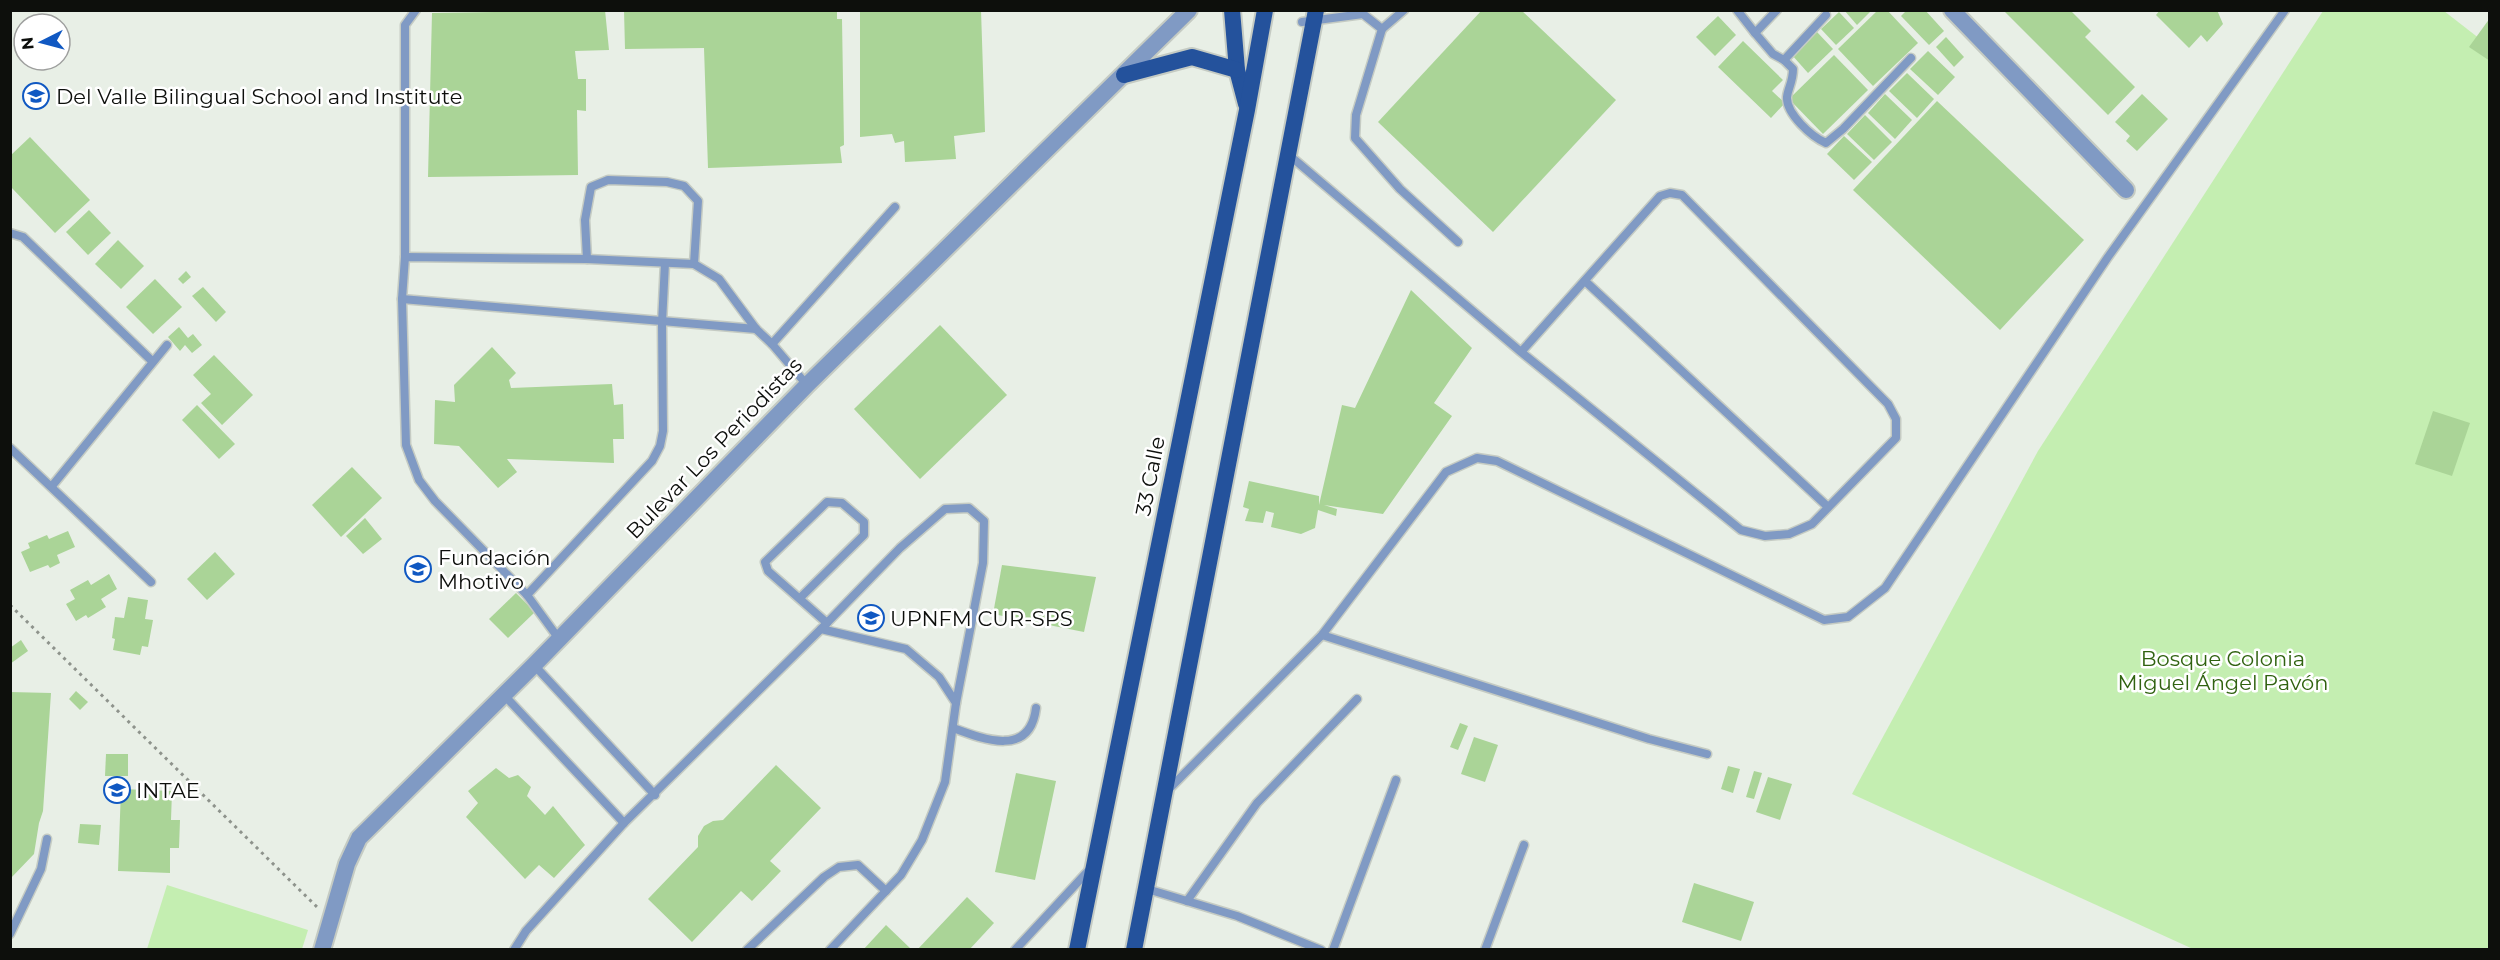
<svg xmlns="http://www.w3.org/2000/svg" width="2500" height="960" font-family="Montserrat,sans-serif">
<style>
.green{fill:#c4eeb1}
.building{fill:#aad497}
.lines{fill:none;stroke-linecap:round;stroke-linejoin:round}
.service-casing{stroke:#c5cbc3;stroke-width:11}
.minor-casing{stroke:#c5cbc3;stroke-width:20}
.primary-casing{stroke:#c5cbc3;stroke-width:20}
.path{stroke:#8e938c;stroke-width:3;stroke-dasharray:3 4.5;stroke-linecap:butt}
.service{stroke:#809ac4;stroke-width:8}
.minor{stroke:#809ac4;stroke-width:16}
.primary{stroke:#24529c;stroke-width:16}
.labels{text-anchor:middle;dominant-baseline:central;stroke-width:5;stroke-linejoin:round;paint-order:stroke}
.poi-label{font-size:21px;fill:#0d0f0c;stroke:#fff;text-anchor:start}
.street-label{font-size:21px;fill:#0d0f0c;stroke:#fff}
.park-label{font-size:21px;fill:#306210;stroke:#fff}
</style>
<rect width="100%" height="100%" fill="#e8efe6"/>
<g class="green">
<polygon points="2323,11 2444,11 2489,46 2489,949 2193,949 1852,794 2038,451"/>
<polygon points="167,885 308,930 302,949 147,949"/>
</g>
<g class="building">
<polygon points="605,10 609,50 575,51 578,79 586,79 586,111 577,110 578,175 428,177 432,13"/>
<polygon points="624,10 837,10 837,19 842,19 844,145 840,147 842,163 708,168 704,48 625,49"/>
<polygon points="860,10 981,10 985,132 954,136 956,159 905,162 904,141 895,143 892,134 860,137"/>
<polygon points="1482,10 1521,10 1616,100 1493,232 1378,122"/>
<polygon points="1844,10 1872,10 1857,25"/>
<polygon points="1878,10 1887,10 1918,43 1873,86 1838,49"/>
<polygon points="1907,10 1925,10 1944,31 1929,45 1901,16"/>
<polygon points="2003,10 2070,10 2091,31 2085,37 2135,87 2108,115"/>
<polygon points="2160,10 2217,10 2223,24 2207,42 2201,35 2189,48 2156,15"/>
<polygon points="1839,12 1854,28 1836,45 1821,29"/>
<polygon points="1718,16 1736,35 1715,56 1696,37"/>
<polygon points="2490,18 2490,61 2469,47"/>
<polygon points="1817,32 1833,49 1808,73 1792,55"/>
<polygon points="1946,37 1964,57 1954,67 1936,47"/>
<polygon points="1743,41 1783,80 1772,91 1785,103 1771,118 1718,67"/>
<polygon points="1928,51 1955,77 1938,95 1910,69"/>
<polygon points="1834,55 1868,90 1823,134 1789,99"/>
<polygon points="1907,73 1934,99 1917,118 1889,91"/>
<polygon points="1885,94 1912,120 1895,139 1868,113"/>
<polygon points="2142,94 2168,119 2137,151 2126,141 2130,136 2115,122"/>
<polygon points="1937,101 2084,240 2000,330 1853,190"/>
<polygon points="1865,115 1892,142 1874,160 1847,134"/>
<polygon points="1844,136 1872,162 1854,180 1827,154"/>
<polygon points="30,137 90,200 55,233 10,186 10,156"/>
<polygon points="89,210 111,233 88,255 66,232"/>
<polygon points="118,240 144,266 121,289 95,264"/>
<polygon points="186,271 191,277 183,284 178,279"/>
<polygon points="155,279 182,307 153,334 126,307"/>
<polygon points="203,287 226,312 216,322 192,296"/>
<polygon points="1411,290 1472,348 1434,403 1452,416 1383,514 1324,505 1337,509 1336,516 1318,510 1315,528 1301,534 1271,527 1274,513 1266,511 1263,523 1245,521 1249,509 1243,507 1249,481 1319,496 1319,505 1342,405 1355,408"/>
<polygon points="940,325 1007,395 920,479 854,409"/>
<polygon points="179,327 188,338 193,334 202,345 192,353 185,345 180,351 168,337"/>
<polygon points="492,347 516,373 509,380 511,388 612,384 614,405 623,404 624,439 613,439 614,463 507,459 517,472 498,488 459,446 434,444 435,400 455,402 454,385"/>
<polygon points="214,355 253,395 222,425 201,403 211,394 193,375"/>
<polygon points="197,405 235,444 219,459 182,420"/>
<polygon points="2433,411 2470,423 2452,476 2415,464"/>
<polygon points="352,467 382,498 341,537 312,505"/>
<polygon points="365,518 382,539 363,554 346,536"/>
<polygon points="68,531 75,547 57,555 60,563 50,568 48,565 30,572 21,552 30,548 28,543 47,535 49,539"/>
<polygon points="215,552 235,574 207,600 187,579"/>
<polygon points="1002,565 1096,577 1084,632 993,614"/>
<polygon points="109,574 117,589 101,599 106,607 88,618 86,615 76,621 66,604 75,599 70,590 88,580 91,585"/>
<polygon points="516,593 535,612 508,638 489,619"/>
<polygon points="128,597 148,600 145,619 153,620 148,647 142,646 140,655 113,650 115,639 112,638 115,617 124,618"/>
<polygon points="21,640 28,651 10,664 10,648"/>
<polygon points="76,691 88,702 80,710 69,699"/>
<polygon points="10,692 51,693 43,811 39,823 34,854 10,879"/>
<polygon points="1460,723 1468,726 1458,750 1450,747"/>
<polygon points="1474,737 1498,745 1485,782 1461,774"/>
<polygon points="106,754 128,754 128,776 105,776"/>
<polygon points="776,765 821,808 770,861 781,871 752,901 741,891 692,942 648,899 698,847 698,836 704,826 713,821 723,820"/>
<polygon points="1728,766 1740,769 1733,793 1721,789"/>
<polygon points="496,768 509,778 518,775 531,787 527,796 545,815 553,806 585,845 554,878 539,865 525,879 466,817 478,803 468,791"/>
<polygon points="1754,771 1762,773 1754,799 1746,797"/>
<polygon points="1016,773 1056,781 1035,880 995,872"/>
<polygon points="1768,777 1792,784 1780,820 1756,812"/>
<polygon points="121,789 172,791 171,820 180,820 179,848 170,848 170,873 118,871"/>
<polygon points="80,824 101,825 99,845 78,843"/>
<polygon points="1694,883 1754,902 1741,941 1682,922"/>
<polygon points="967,897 994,923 969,950 917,950"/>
<polygon points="886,925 912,950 863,950"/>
</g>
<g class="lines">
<defs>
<g id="service">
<polyline points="1737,10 1755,33"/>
<path d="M1777 10 1755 33 1773 54 1784 60 1793 69C1793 82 1788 88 1787 97 1786 114 1812 137 1826 143L1843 129 1911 58"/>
<polyline points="1302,22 1363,14 1382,29 1356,115 1355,138 1400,189 1458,242"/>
<polyline points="1382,29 1404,10"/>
<polyline points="1784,60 1826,15"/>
<polyline points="1289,155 1521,352 1741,530 1765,536 1789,534 1812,524 1896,438 1896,419 1888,404 1682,195 1670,193 1660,196 1521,352"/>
<polyline points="10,233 23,237 152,361"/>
<polyline points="405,257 405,25 416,10"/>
<polyline points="587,259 585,220 591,187 608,180 667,182 684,186 698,201 694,264"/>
<polyline points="1585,281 1828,507"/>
<polyline points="402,299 756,329"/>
<polyline points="772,344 895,207"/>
<polyline points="10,448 151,582"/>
<polyline points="52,486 167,345"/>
<polyline points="527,595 652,461 660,446 663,431 662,323 665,263"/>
<polyline points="800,598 864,535 864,522 842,503 827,502 765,562 768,571 827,623"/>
<polyline points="821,629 900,548 945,509 969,508 984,521 983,563 956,703"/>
<polyline points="1322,635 1649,739 1707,754"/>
<polyline points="559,639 527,595 435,501 419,480 406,445 402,299 405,257 587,259 694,264 719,279 756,329 772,344 807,385"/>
<polyline points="534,665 655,795"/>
<polyline points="504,695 624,823"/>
<path d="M953 728C985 740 1030 757 1036 708"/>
<polyline points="1168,790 1322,635 1446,472 1477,458 1497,461 1824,620 1848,617 1885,588 2108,257 2285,10"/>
<polyline points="1147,889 1237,916 1321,950"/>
<polyline points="1187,901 1257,803 1357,699"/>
<polyline points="10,934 41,869 47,839"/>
<polyline points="514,950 526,931 624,823 821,629 906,649 939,677 956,703 945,782 922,840 901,875 830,950"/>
<polyline points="747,950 824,877 839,867 858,865 886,891"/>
<polyline points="1015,950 1090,869"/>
<polyline points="1333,950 1396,780"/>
<polyline points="1485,950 1524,845"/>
</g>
<g id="minor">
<polyline points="1952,10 2126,190"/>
<polyline points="322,950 347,864 359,838 534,665 807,385 1189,10"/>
</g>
<g id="primary">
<polyline points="1232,10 1237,70 1246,104"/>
<polyline points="1124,75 1192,57 1237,70"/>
<polyline points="1077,950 1247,110 1265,10"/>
<polyline points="1134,950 1316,10"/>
</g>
</defs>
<use href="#service" class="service-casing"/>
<use href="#minor" class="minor-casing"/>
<use href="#primary" class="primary-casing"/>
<polyline class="path" points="10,605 317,907"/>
<use href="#service" class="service"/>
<use href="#minor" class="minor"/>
<use href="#primary" class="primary"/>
</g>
<defs>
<symbol id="school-ring" viewBox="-11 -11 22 22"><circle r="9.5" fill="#fff" stroke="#1058c2" stroke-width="1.5"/><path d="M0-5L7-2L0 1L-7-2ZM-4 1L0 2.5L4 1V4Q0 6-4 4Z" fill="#1058c2"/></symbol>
<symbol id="university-ring" viewBox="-11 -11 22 22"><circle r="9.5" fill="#fff" stroke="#1058c2" stroke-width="1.5"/><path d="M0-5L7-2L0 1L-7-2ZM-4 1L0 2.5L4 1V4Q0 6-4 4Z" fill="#1058c2"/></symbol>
</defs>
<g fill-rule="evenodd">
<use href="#school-ring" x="21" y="81" width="30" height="30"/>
<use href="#school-ring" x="403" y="554" width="30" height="30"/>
<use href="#university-ring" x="856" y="603" width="30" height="30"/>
<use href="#school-ring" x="102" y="775" width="30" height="30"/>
</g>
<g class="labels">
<g class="poi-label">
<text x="56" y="96">Del Valle Bilingual School and Institute</text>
<text x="438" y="557">Fundación<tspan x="438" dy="24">Mhotivo</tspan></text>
<text x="890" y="618">UPNFM CUR-SPS</text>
<text x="136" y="790">INTAE</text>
</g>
<g class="street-label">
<text transform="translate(714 448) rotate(-46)">Bulevar Los Periodistas</text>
<text transform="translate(1150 476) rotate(-79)">33 Calle</text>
</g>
<g class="park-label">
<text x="2223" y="658">Bosque Colonia<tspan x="2223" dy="24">Miguel Ángel Pavón</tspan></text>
</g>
</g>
<rect width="2500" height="960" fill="none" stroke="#0d0f0c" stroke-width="24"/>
<g transform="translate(42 42) rotate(264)"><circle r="28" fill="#ffffff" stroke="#9e9f9e" stroke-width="1.5"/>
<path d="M0-4.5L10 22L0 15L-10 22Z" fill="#1058c2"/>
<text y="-9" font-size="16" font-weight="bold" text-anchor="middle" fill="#0d0f0c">N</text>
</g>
</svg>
